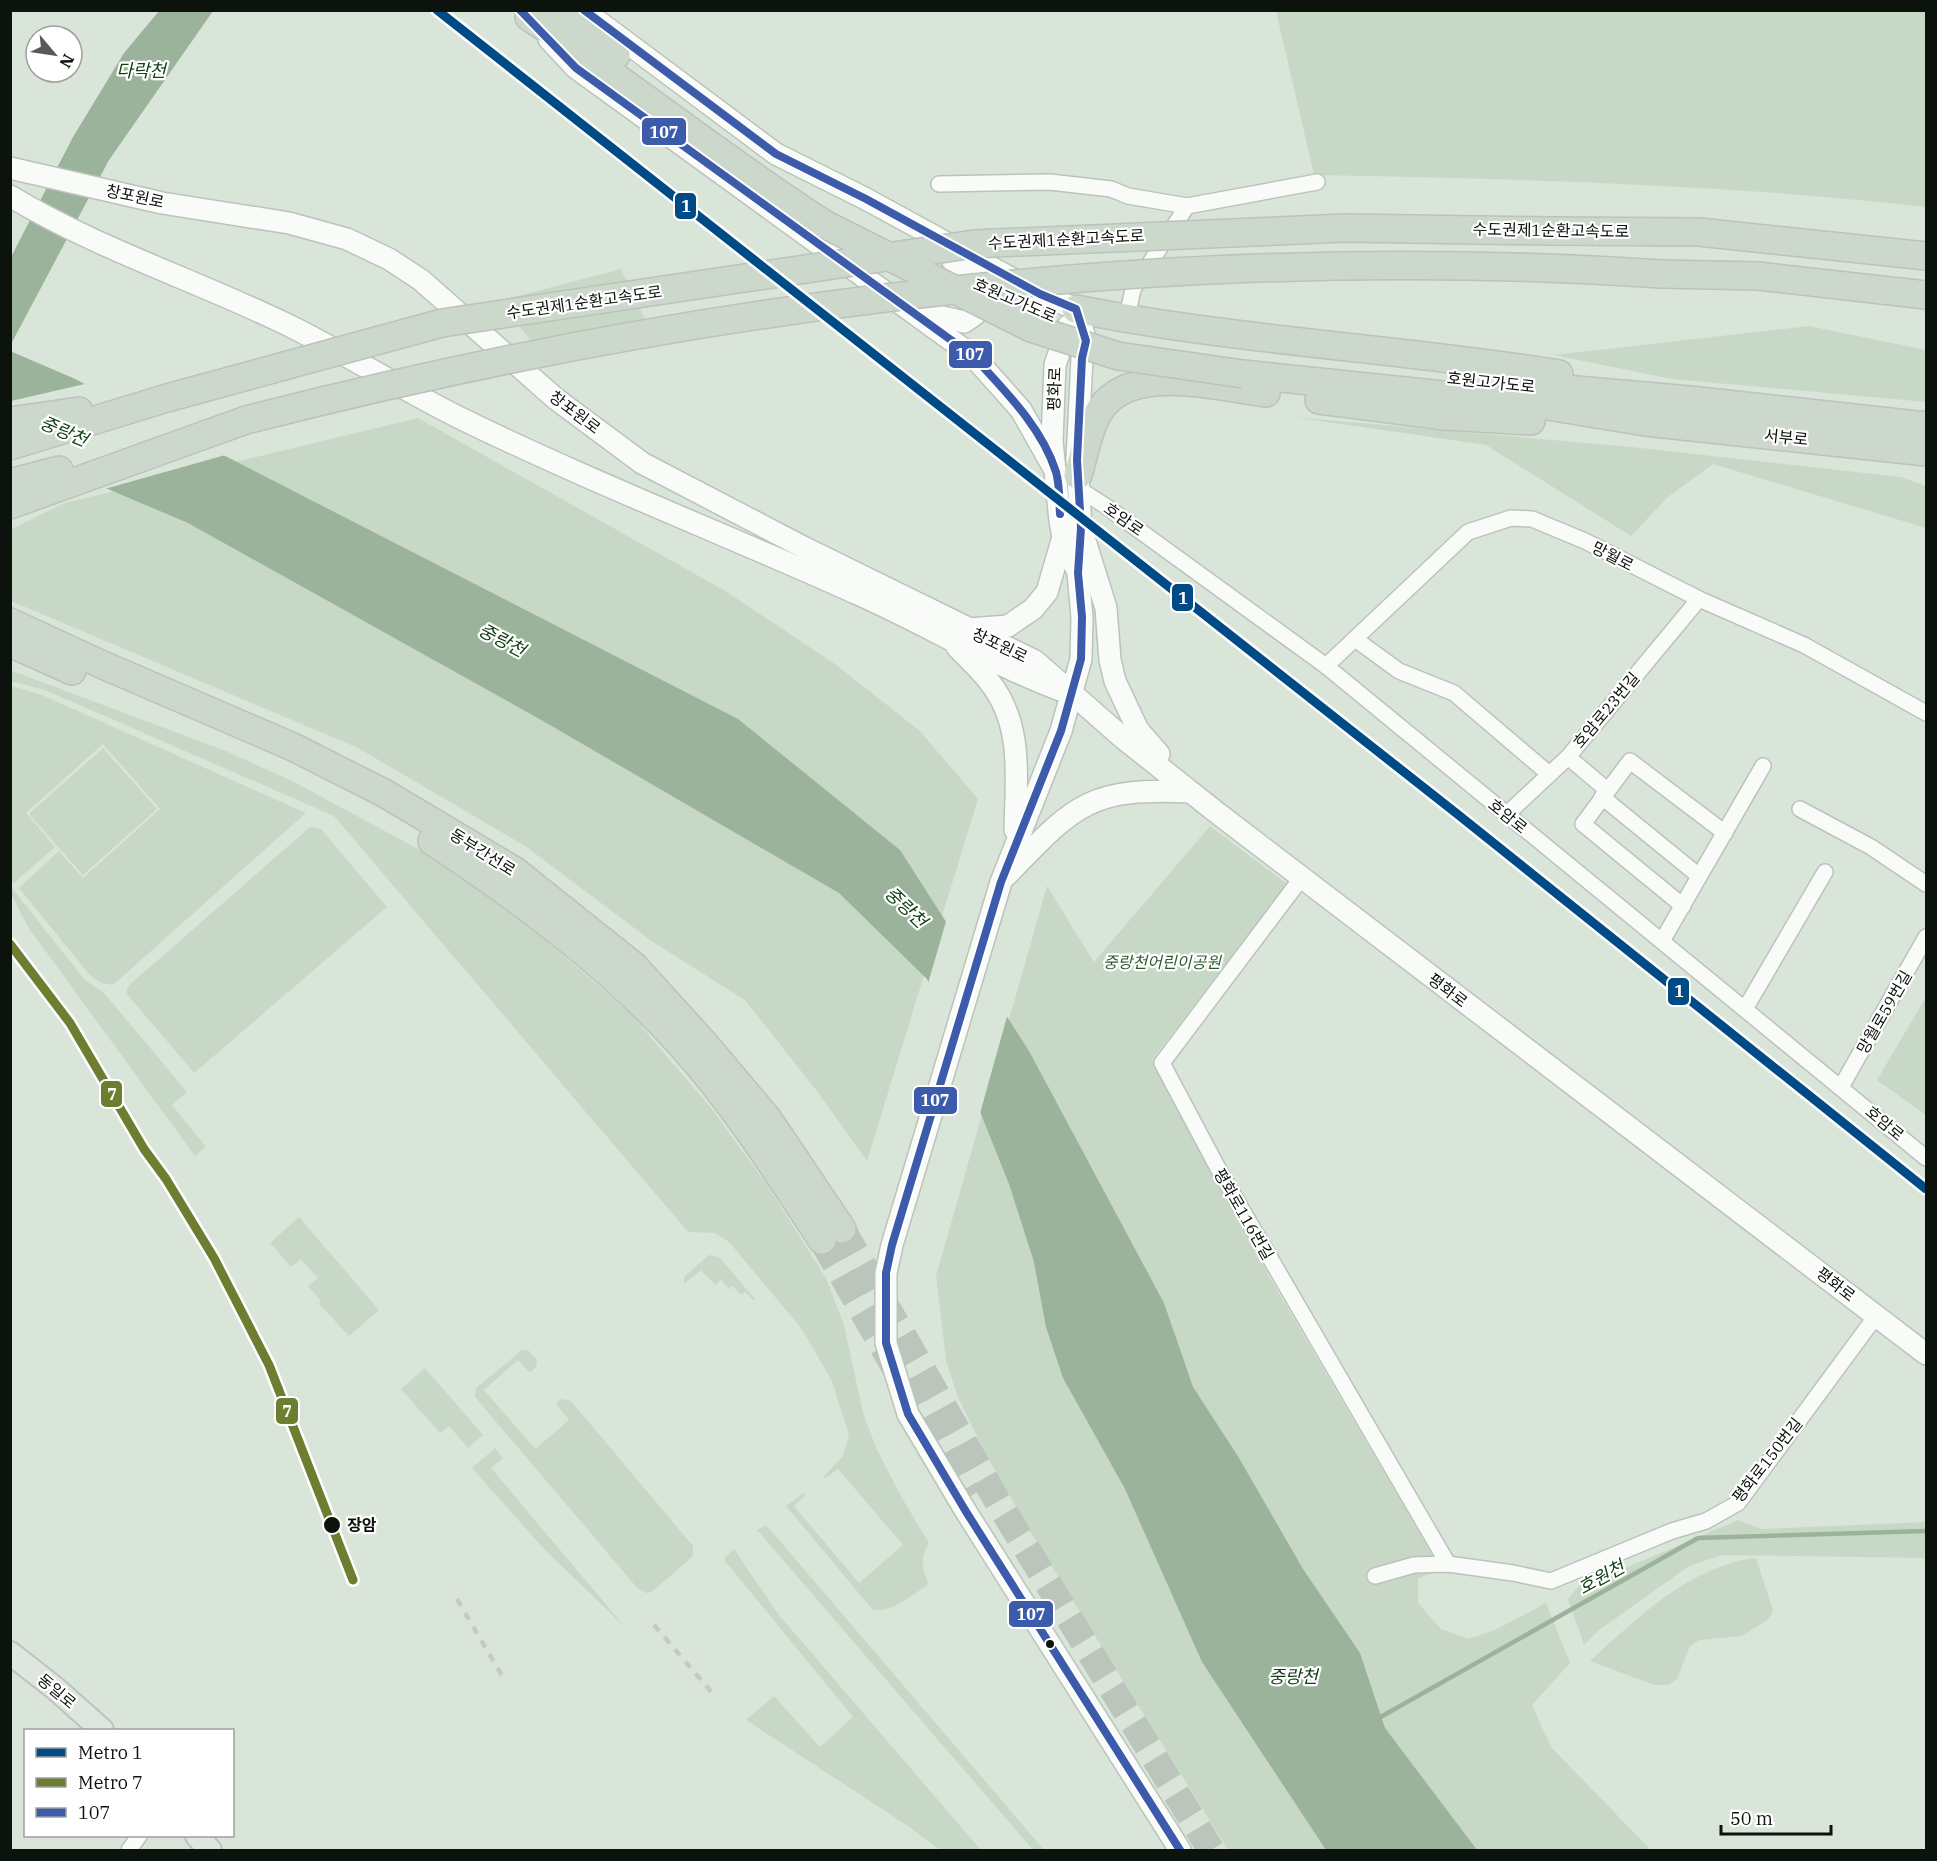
<svg xmlns="http://www.w3.org/2000/svg" width="1937" height="1861" font-family="'IBM Plex Serif','Noto Sans KR',serif">
<style>
.green{fill:#c7d8c7}
.water{fill:#9ab39a}
.pier{fill:#dae5da}
.lines{fill:none;stroke-linecap:round;stroke-linejoin:round}
.stream{stroke:#9ab39a;stroke-width:4.5}
.highway-tunnel{stroke:#bbc5bb;stroke-width:27;stroke-dasharray:27 14;stroke-linecap:butt}
.street-casing{stroke:#bbc3bb;stroke-width:18}
.secondary-casing{stroke:#bbc3bb;stroke-width:24}
.primary-casing{stroke:#bcc2bc;stroke-width:26}
.highway-casing{stroke:#bcc2bc;stroke-width:30}
.street{stroke:#f9fbf9;stroke-width:15}
.secondary{stroke:#f9fbf9;stroke-width:21}
.primary{stroke:#dfe6df;stroke-width:22}
.highway{stroke:#ccd8cc;stroke-width:27}
.rail{stroke:#c6c9c6;stroke-width:4.5;stroke-dasharray:8 8;stroke-linecap:butt}
.highway-bridge-casing{stroke:#bcc2bc;stroke-width:30;stroke-linecap:butt}
.highway-bridge{stroke:#ccd8cc;stroke-width:27}
.bus-1-casing{stroke:#fff;stroke-width:12}
.bus-1{stroke:#3d5bab;stroke-width:8}
.metro-1-casing{stroke:#fff;stroke-width:14}
.metro-2-casing{stroke:#fff;stroke-width:14}
.metro-1{stroke:#004a85;stroke-width:9}
.metro-2{stroke:#6e7e31;stroke-width:9}
.stop-dot{fill:#0c120c;stroke:#fff;stroke-width:2}
.labels{text-anchor:middle;dominant-baseline:central;stroke-width:4.5;stroke-linejoin:round;paint-order:stroke}
.street-label{font-size:16px;fill:#0c120c;stroke:#fff}
.park-label{font-size:16px;font-style:italic;fill:#2c5a2d;stroke:#fff}
.stop-label{font-size:16px;font-weight:bold;fill:#0c120c;stroke:#fff;text-anchor:start}
.water-label{font-size:18px;font-style:italic;fill:#124116;stroke:#fff}
.line-badge{stroke:#fff;stroke-width:2}
.badge-label{font-size:16px;text-anchor:middle;font-weight:bold;fill:#fff}
</style>
<rect width="100%" height="100%" fill="#dae5da"/>
<g class="green">
<path d="M1276 11H1926V207C1723 184 1518 179 1314 175Z"/>
<polygon points="621,269 656,342 552,365 498,301"/>
<polygon points="1809,326 1926,350 1926,402 1672,379 1554,355"/>
<polygon points="1293,417 1632,447 1901,477 1926,486 1926,528 1713,464 1668,497 1631,536 1486,445"/>
<polygon points="418,418 727,592 835,664 920,731 978,799 867,1161 816,1090 745,1000 653,942 525,846 358,748 11,601 11,529 65,503"/>
<path d="M10 670 226 751 294 782 422 851 504 904 630 1013 711 1108 767 1185 826 1278 844 1325 863 1413 877 1450 902 1498 929 1543C920 1558 921 1568 929 1584 915 1593 890 1615 872 1609L786 1506 804 1493 805 1496 794 1506 859 1583 903 1545 838 1469 826 1478 823 1477 843 1456 849 1435 832 1381 801 1328 729 1242 715 1233 688 1232 334 816 45 690 11 681Z"/>
<polygon points="11,686 42,695 306,813 113,985 101,983 89,974 19,888 59,851 83,878 160,809 103,744 26,813 55,847 14,883 10,878"/>
<polygon points="103,748 157,809 83,875 29,814"/>
<polygon points="1210,826 1287,884 1152,1060 1273,1283 1430,1551 1438,1570 1418,1579 1418,1603 1441,1629 1469,1639 1499,1628 1546,1603 1570,1663 1532,1705 1551,1747 1651,1850 1228,1850 1036,1541 984,1451 957,1395 946,1360 936,1276 1047,886 1094,962"/>
<polygon points="310,827 321,829 387,907 194,1073 127,994 127,987"/>
<polygon points="11,887 84,979 104,993 187,1092 172,1105 206,1147 195,1156 28,927 11,894"/>
<polygon points="1926,997 1926,1115 1877,1080"/>
<polygon points="299,1217 379,1310 349,1336 319,1304 321,1301 308,1286 318,1278 301,1259 291,1267 270,1243"/>
<polygon points="709,1255 719,1257 755,1299 753,1300 745,1292 741,1295 733,1286 729,1289 721,1280 715,1285 701,1270 684,1284 684,1277"/>
<polygon points="522,1350 528,1350 537,1360 536,1367 530,1373 518,1360 484,1390 535,1449 569,1420 556,1404 561,1399 571,1401 693,1546 693,1556 653,1591 646,1593 639,1590 475,1397 476,1388"/>
<polygon points="425,1368 483,1435 468,1448 449,1426 440,1433 401,1389"/>
<polygon points="495,1448 503,1458 491,1468 624,1626 545,1550 472,1468"/>
<polygon points="1738,1520 1761,1529 1926,1522 1926,1558 1722,1555 1689,1566 1599,1630 1584,1645 1568,1599 1582,1582 1616,1572"/>
<polygon points="764,1526 768,1527 1044,1850 1033,1850 757,1530"/>
<polygon points="734,1549 778,1614 981,1850 940,1850 908,1826 746,1720 774,1696 820,1747 853,1717 725,1561 725,1557"/>
<path d="M1756 1558 1773 1610 1769 1619 1742 1636 1700 1640 1690 1646 1677 1679 1668 1685H1654L1590 1661C1636 1619 1691 1565 1756 1558Z"/>
</g>
<g class="water">
<polygon points="159,11 213,11 109,160 11,344 11,257 73,137 124,53"/>
<polygon points="10,351 73,378 738,719 900,850 1029,1051 1164,1303 1193,1387 1239,1458 1303,1569 1360,1653 1385,1728 1477,1850 1326,1850 1202,1662 1125,1489 1063,1378 1046,1327 1034,1262 1009,1184 927,979 839,893 543,721 188,523 11,448"/>
</g>
<g class="pier">
<polygon points="89,383 229,454 101,490 10,452 11,401"/>
<polygon points="947,918 1008,1013 979,1117 927,987"/>
</g>
<g class="lines">
<polyline class="stream" points="1377,1719 1698,1538 1926,1531"/>
<g class="highway-tunnel">
<polyline points="842,1229 998,1502 1211,1850"/>
<polyline points="822,1240 969,1497"/>
</g>
<defs>
<g id="street">
<polyline points="939,184 1050,182 1111,189 1128,196 1187,206 1317,182"/>
<polyline points="1127,317 1133,289 1187,206"/>
<polyline points="1079,489 1107,507 1326,666 1926,1158"/>
<polyline points="1355,639 1399,671 1454,693 1549,774"/>
<polyline points="1326,666 1468,532 1511,518 1532,519 1585,541 1699,599 1804,645 1926,713"/>
<polyline points="1568,757 1607,790"/>
<polyline points="1602,797 1699,876"/>
<polyline points="1800,809 1871,847 1926,884"/>
<polyline points="1506,815 1568,757 1699,599"/>
<polyline points="1303,876 1162,1063 1220,1172 1448,1564"/>
<polyline points="1683,906 1583,824 1630,761 1725,833"/>
<polyline points="1662,941 1763,766"/>
<polyline points="1745,1009 1825,872"/>
<polyline points="1841,1087 1926,937"/>
<polyline points="1375,1576 1414,1565 1448,1564 1513,1573 1551,1581 1672,1531 1706,1521 1738,1503 1876,1316"/>
<polyline points="129,1850 139,1836"/>
</g>
<g id="secondary">
<polyline points="583,10 776,154 866,199 1040,294 1076,309"/>
<polyline points="549,39 576,68 973,356 1021,410 1056,472"/>
<polyline points="10,168 162,203 289,223 347,239 389,259 421,280 556,399 642,463 803,547 1035,661 1123,738 1216,812 1926,1354"/>
<path d="M10 196C101 251 202 282 296 329 351 357 404 390 460 418 591 482 727 535 860 595 927 625 991 664 1060 690"/>
<polyline points="1076,309 1086,341 1082,358 1077,460 1081,528 1078,573 1082,617 1081,659 1061,731 1001,882 892,1245 886,1273 886,1343 908,1414 965,1510 1180,1850"/>
<path d="M921 312 964 322C980 312 988 305 987 286L953 261 941 243"/>
<polyline points="1068,326 1055,365 1052,441 1060,521 1063,537 1076,568"/>
<polyline points="1085,541 1106,608 1110,660 1115,681 1138,730 1159,754"/>
<polyline points="968,629 1008,626 1033,609 1047,592 1063,537"/>
<path d="M957 647C967 658 979 668 988 680 1024 723 1016 779 1015 830"/>
<path d="M1005 877C1074 806 1087 787 1190 792"/>
</g>
<g id="primary">
<polyline points="10,1653 56,1689 102,1730"/>
<polyline points="197,1836 210,1850"/>
</g>
<g id="highway">
<polyline points="560,10 616,55"/>
<path d="M529 17C630 83 724 160 826 225"/>
<polyline points="1550,231 1699,232 1926,256"/>
<polyline points="1662,274 1758,276 1926,295"/>
<path d="M1076 309C1236 341 1399 348 1559 374"/>
<polyline points="1243,374 1548,406 1645,422 1926,452"/>
<polyline points="1531,386 1690,400 1926,426"/>
<polyline points="1319,400 1445,416 1531,421"/>
<polyline points="10,421 79,411"/>
<polyline points="10,446 167,398"/>
<path d="M1078 475C1084 456 1087 435 1096 417 1123 360 1217 387 1266 393"/>
<polyline points="10,483 59,470"/>
<polyline points="10,505 246,420"/>
<polyline points="10,622 103,665 293,747 384,793 515,871 634,966 703,1042 768,1119 842,1229"/>
<polyline points="10,643 72,671"/>
<path d="M432 841C521 900 609 965 681 1045 735 1105 778 1173 822 1240"/>
</g>
</defs>
<use href="#street" class="street-casing"/>
<use href="#secondary" class="secondary-casing"/>
<use href="#primary" class="primary-casing"/>
<use href="#highway" class="highway-casing"/>
<use href="#street" class="street"/>
<use href="#secondary" class="secondary"/>
<use href="#primary" class="primary"/>
<use href="#highway" class="highway"/>
<g class="rail">
<polyline points="457,1599 505,1681"/>
<polyline points="654,1625 714,1695"/>
</g>
<defs>
<g id="highway-bridge">
<polyline points="826,225 1031,328 1118,356 1243,374"/>
<polyline points="167,398 442,323 974,244 1346,228 1550,231"/>
<path d="M246 420C707 302 1186 242 1662 274"/>
</g>
</defs>
<use href="#highway-bridge" class="highway-bridge-casing"/>
<use href="#highway-bridge" class="highway-bridge"/>
<defs>
<g id="bus-1">
<path d="M520 10 576 68 973 356C1004 390 1042 427 1056 472 1060 486 1059 500 1060 514"/>
<polyline points="584,10 776,154 866,199 1040,294 1076,309 1086,341 1082,358 1077,460 1081,528 1078,573 1082,617 1081,659 1061,731 1001,882 892,1245 886,1273 886,1343 908,1414 965,1510 1180,1850"/>
</g>
</defs>
<use href="#bus-1" class="bus-1-casing"/>
<use href="#bus-1" class="bus-1"/>
<defs>
<polyline id="metro-1" points="437,10 1456,813 1926,1189"/>
<polyline id="metro-2" points="10,944 70,1023 144,1149 166,1179 214,1258 269,1365 353,1580"/>
</defs>
<use href="#metro-1" class="metro-1-casing"/>
<use href="#metro-2" class="metro-2-casing"/>
<use href="#metro-1" class="metro-1"/>
<use href="#metro-2" class="metro-2"/>
</g>
<g class="stop-dot">
<circle cx="332" cy="1525" r="9"/>
<circle cx="1050" cy="1644" r="5"/>
</g>
<g class="labels">
<g class="street-label">
<text transform="translate(135 196) rotate(12)">창포원로</text>
<text transform="translate(1551 230) rotate(1)">수도권제1순환고속도로</text>
<text transform="translate(1066 239) rotate(-3)">수도권제1순환고속도로</text>
<text transform="translate(1015 300) rotate(23)">호원고가도로</text>
<text transform="translate(584 302) rotate(-8)">수도권제1순환고속도로</text>
<text transform="translate(1491 382) rotate(6)">호원고가도로</text>
<text transform="translate(1054 389) rotate(-88)">평화로</text>
<text transform="translate(575 412) rotate(37)">창포원로</text>
<text transform="translate(1786 437) rotate(6)">서부로</text>
<text transform="translate(1124 519) rotate(35)">호암로</text>
<text transform="translate(1613 556) rotate(27)">망월로</text>
<text transform="translate(1000 645) rotate(25)">창포원로</text>
<text transform="translate(1606 710) rotate(-50)">호암로23번길</text>
<text transform="translate(1508 816) rotate(39)">호암로</text>
<text transform="translate(483 852) rotate(32)">동부간선로</text>
<text transform="translate(1448 990) rotate(37)">평화로</text>
<text transform="translate(1884 1012) rotate(-60)">망월로59번길</text>
<text transform="translate(1885 1123) rotate(40)">호암로</text>
<text transform="translate(1244 1214) rotate(60)">평화로116번길</text>
<text transform="translate(1836 1284) rotate(38)">평화로</text>
<text transform="translate(1767 1460) rotate(-52)">평화로150번길</text>
<text transform="translate(57 1691) rotate(40)">동일로</text>
</g>
<g class="park-label">
<text x="1162" y="962">중랑천어린이공원</text>
</g>
<g class="stop-label">
<text x="347" y="1525">장암</text>
</g>
<g class="water-label">
<text x="141" y="70">다락천</text>
<text transform="translate(64 431) rotate(23)">중랑천</text>
<text transform="translate(502 640) rotate(28)">중랑천</text>
<text transform="translate(906 907) rotate(43)">중랑천</text>
<text transform="translate(1601 1577) rotate(-29)">호원천</text>
<text x="1293" y="1676">중랑천</text>
</g>
</g>
<g class="line-badge">
<rect x="641" y="117" width="46" height="29" rx="6" fill="#3d5bab"/>
<rect x="674" y="192" width="23" height="28" rx="6" fill="#004a85"/>
<rect x="948" y="340" width="45" height="29" rx="6" fill="#3d5bab"/>
<rect x="1171" y="583" width="23" height="29" rx="6" fill="#004a85"/>
<rect x="1667" y="977" width="23" height="29" rx="6" fill="#004a85"/>
<rect x="100" y="1080" width="23" height="28" rx="6" fill="#6e7e31"/>
<rect x="913" y="1086" width="45" height="29" rx="6" fill="#3d5bab"/>
<rect x="275" y="1397" width="24" height="28" rx="6" fill="#6e7e31"/>
<rect x="1008" y="1600" width="46" height="28" rx="6" fill="#3d5bab"/>
</g>
<g class="badge-label">
<text x="664" y="138">107</text>
<text x="686" y="212">1</text>
<text x="970" y="360">107</text>
<text x="1183" y="604">1</text>
<text x="1679" y="997">1</text>
<text x="112" y="1100">7</text>
<text x="935" y="1106">107</text>
<text x="287" y="1417">7</text>
<text x="1031" y="1620">107</text>
</g>
<rect width="1937" height="1861" fill="none" stroke="#0c120c" stroke-width="24"/>
<rect x="24" y="1729" width="210" height="108" fill="#ffffff" stroke="#9ea09e" stroke-width="1.5"/>
<rect x="36" y="1748" width="30" height="9" fill="#004a85" stroke="#9ea09e" stroke-width="1.5"/>
<text x="78" y="1759" font-size="18" fill="#0c120c">Metro 1</text>
<rect x="36" y="1778" width="30" height="9" fill="#6e7e31" stroke="#9ea09e" stroke-width="1.5"/>
<text x="78" y="1789" font-size="18" fill="#0c120c">Metro 7</text>
<rect x="36" y="1808" width="30" height="9" fill="#3d5bab" stroke="#9ea09e" stroke-width="1.5"/>
<text x="78" y="1819" font-size="18" fill="#0c120c">107</text>
<g transform="translate(54 54) rotate(119)"><circle r="28" fill="#ffffff" stroke="#9ea09e" stroke-width="1.5"/>
<path d="M0-4.5L10 22L0 15L-10 22Z" fill="#545c54"/>
<text y="-9" font-size="16" font-weight="bold" text-anchor="middle" fill="#0c120c">N</text>
</g>
<path d="M1721 1825v9h110v-9" fill="none" stroke="#0c120c" stroke-width="3"/>
<text x="1730" y="1825" font-size="18" fill="#0c120c" stroke="#ffffff" stroke-width="4.5" paint-order="stroke">50 m</text>
</svg>
